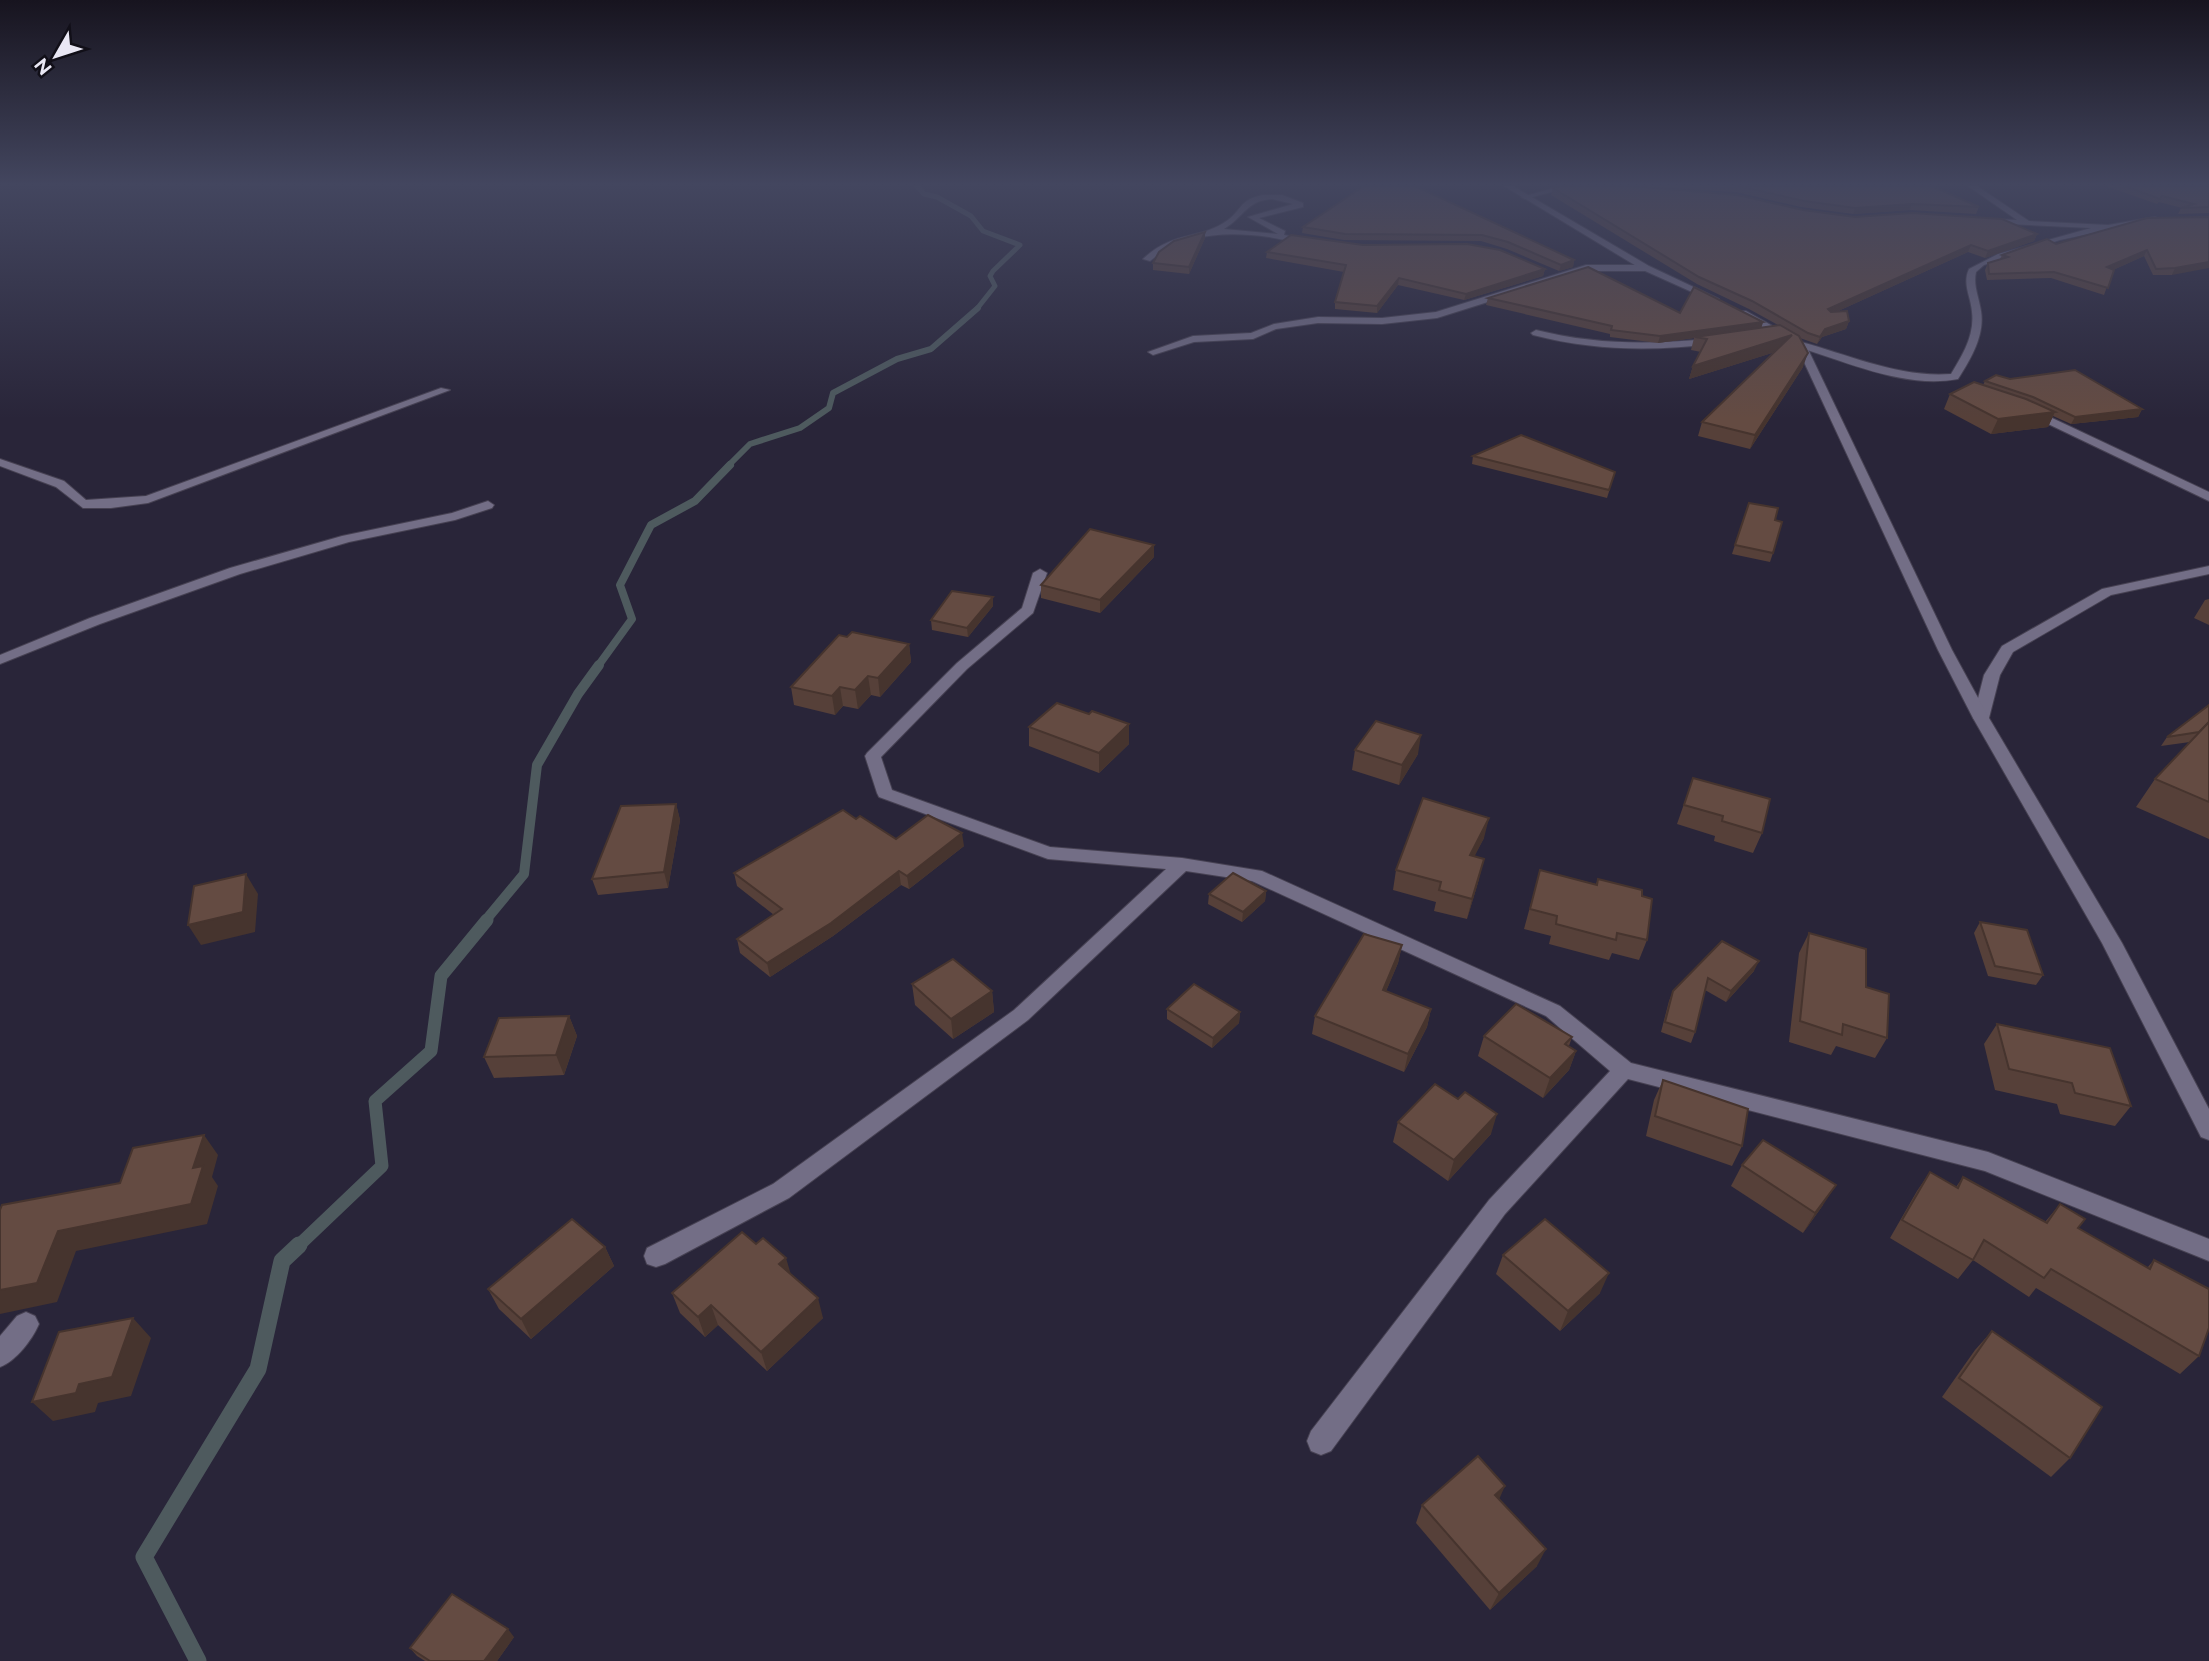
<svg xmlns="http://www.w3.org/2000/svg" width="2209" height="1661" font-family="Raleway,sans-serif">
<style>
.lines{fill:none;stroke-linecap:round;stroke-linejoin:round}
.stream-far5{stroke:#4e5a5e;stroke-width:5}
.stream-far4{stroke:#4e5a5e;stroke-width:6}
.stream-far3{stroke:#4e5a5e;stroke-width:8}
.stream-far2{stroke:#4e5a5e;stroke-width:10}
.stream-far1{stroke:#4e5a5e;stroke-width:13}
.stream{stroke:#4e5a5e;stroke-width:17}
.minor-casing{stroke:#464152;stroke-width:2}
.tertiary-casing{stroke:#464152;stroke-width:2}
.minor{fill:#736e86;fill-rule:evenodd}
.tertiary{fill:#736e86;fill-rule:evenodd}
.wall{fill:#564039}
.shaded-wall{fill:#46342e}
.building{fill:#644b42;stroke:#46342e;stroke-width:2}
</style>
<rect width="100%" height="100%" fill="#292539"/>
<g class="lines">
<polyline class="stream-far5" points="917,186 924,194 937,197 971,216 983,231 1020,245 993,271 990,276 995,286 976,310"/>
<polyline class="stream-far4" points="728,466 750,444 800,428 829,408 833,393 897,359 931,349 978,308"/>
<polyline class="stream-far3" points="598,666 632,619 620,585 651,525 695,501 730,465"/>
<polyline class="stream-far2" points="485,921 524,874 537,765 578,694 599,665"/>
<polyline class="stream-far1" points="297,1247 382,1166 375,1101 431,1051 441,976 487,920"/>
<polyline class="stream" points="198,1661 144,1557 258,1369 282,1261 299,1245"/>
<defs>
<g id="minor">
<polygon points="1561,186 1574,186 1525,199 1521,197"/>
<path d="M1968 186H1977L2029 221 2108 225 2155 217 2159 219 2060 240 1984 265 1976 272C1973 286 1979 297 1981 311 1985 335 1971 359 1958 379 1905 389 1847 362 1798 347V343L1801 342C1850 355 1899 378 1951 374 1962 356 1975 335 1972 312 1971 297 1962 284 1969 269L1998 254 2091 228 1987 223 1990 219 2017 220Z"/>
<path d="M1262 195H1282L1303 203V207L1259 218 1285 231 1284 235 1312 240V244C1298 244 1283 239 1269 237 1225 231 1186 233 1150 261L1143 259C1173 230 1201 240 1228 220 1243 209 1238 201 1262 195ZM1272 199 1293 204 1248 217 1278 234 1224 229C1243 218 1247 200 1272 199Z"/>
<polygon points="1586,265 1646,265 1650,268 1646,271 1587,271 1437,318 1382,324 1318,323 1276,329 1253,339 1194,342 1153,355 1148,352 1193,336 1251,333 1274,324 1318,317 1382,318 1436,312"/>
<path d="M1536 330C1596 345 1654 345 1715 338L1720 341 1715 344C1652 351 1594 351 1533 335L1531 333Z"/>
<polygon points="441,388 450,390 148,503 111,508 83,508 56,487 0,466 0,459 64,481 86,500 146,496"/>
<polygon points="2025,409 2033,409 2209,492 2209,501 2025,413"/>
<polygon points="488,501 494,505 492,508 455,520 349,542 240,574 100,624 0,664 0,655 90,618 230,568 342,536 452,513"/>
<polygon points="2209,566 2209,574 2111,595 2013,652 2000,675 1989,718 1981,723 1973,718 1984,675 2002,646 2102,589"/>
<polygon points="1040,569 1047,573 1033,613 967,669 881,757 892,790 1050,847 1182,858 1262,871 1560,1006 1631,1063 1988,1152 2209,1239 2209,1261 1985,1171 1628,1079 1505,1214 1331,1451 1321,1455 1311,1451 1307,1441 1311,1431 1489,1200 1610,1071 1546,1016 1252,881 1186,871 1028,1020 789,1198 665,1264 656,1267 647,1264 644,1256 647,1248 773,1184 1014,1010 1166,869 1048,859 879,797 877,793 865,756 867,753 957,663 1022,608 1033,573"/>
<path d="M26 1312 35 1316 39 1324C32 1340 16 1361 0 1367V1336L17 1316Z"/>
</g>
<g id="tertiary">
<polygon points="1504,186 1513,186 1649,266 1719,299 1712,301 1643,270"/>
<polygon points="1740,311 1746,311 1806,345 1952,650 1989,718 2122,943 2209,1109 2209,1140 2201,1137 2102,943 1973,718 1938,650 1797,347 1740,315"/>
</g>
</defs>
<use href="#minor" class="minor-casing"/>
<use href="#tertiary" class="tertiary-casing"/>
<use href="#minor" class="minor"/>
<use href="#tertiary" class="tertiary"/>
</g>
<g class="wall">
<polygon points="1364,186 1574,260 1573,267 1559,271 1507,249 1481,241 1344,240 1302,233 1303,227"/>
<polygon points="1633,186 1932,186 1979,207 1976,214 1910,210 1853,214 1801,207 1736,192"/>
<polygon points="2106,186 2209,186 2209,213 2178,214 2181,208 2182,208 2159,202 2157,204"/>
<polygon points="1553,188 1803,210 1855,217 2037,234 2034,241 1985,258 1968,252 1836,312 1849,321 1846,329 1822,337 1817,344 1800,338 1803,367 1750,449 1698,436 1702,422 1775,352 1689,379 1693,366 1701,352 1691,350 1694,338 1658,343 1610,337 1610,334 1486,305 1488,298 1680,313 1763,322 1761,328 1778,325 1749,309 1697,284 1551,195"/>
<polygon points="2209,217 2172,275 2153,275 2144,256 2113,270 2104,295 2051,278 1987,280 1985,270 1988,263 2000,259 2002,255 2056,244"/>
<polygon points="1205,232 1205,238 1189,274 1153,270 1153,263"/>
<polygon points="1267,252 1545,269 1543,276 1464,300 1398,285 1377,313 1335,309 1335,302 1344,272 1266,258"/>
<polygon points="2010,379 2142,409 2138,417 2071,424 2053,416 2048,427 1991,434 1944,409 1950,394 1983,385 1985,381"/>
<polygon points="1473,456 1615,472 1607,498 1472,464"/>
<polygon points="1749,503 1775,520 1773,553 1770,562 1732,554"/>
<polygon points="1154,557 1100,613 1041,598 1041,585"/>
<polygon points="2209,599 2209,625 2194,618 2205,600"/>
<polygon points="993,606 968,637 932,630 931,620"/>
<polygon points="847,637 909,644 911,662 880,697 871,695 858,709 843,706 835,715 794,705 791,687"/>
<polygon points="2209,705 2209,839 2136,807 2155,779 2190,742 2161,746 2167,737"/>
<polygon points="1129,724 1129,744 1099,773 1029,746 1029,727"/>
<polygon points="1355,750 1418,754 1399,785 1352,770"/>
<polygon points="1693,778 1762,833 1753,853 1714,841 1715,836 1677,824"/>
<polygon points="676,804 680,820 668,888 598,895 592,879"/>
<polygon points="856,819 896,839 964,846 909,889 901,885 833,936 770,977 740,953 737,939 774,915 737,886 734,873"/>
<polygon points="1484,838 1474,856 1479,879 1467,919 1434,911 1436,902 1393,890 1396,870"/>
<polygon points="1540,870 1596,884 1598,879 1642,896 1647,940 1639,960 1612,953 1609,960 1549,944 1551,936 1524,929"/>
<polygon points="1266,891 1265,901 1242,922 1208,904 1209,894"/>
<polygon points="1980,922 2043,975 2036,985 1988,976 1974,933"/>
<polygon points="1809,933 1866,987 1887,1038 1875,1058 1836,1046 1831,1055 1789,1042 1799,953"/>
<polygon points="1722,941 1754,971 1726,1002 1705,990 1695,1032 1691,1043 1661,1032 1669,1001 1673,991"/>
<polygon points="1402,945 1398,963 1386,991 1431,1009 1427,1027 1404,1072 1312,1034 1315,1016"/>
<polygon points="912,984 992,991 994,1012 953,1039 915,1005"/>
<polygon points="1167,1009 1240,1012 1239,1023 1212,1048 1167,1019"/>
<polygon points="569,1016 577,1036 564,1075 494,1078 484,1057"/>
<polygon points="1997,1024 2131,1106 2115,1126 2060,1114 2057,1104 1995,1090 1984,1044"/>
<polygon points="1484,1036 1572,1037 1569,1046 1576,1051 1569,1070 1543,1098 1478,1056"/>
<polygon points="1663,1080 1742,1146 1732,1166 1646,1136 1654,1100"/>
<polygon points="1398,1122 1491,1134 1448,1181 1393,1142"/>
<polygon points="1742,1165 1823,1205 1803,1233 1731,1186"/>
<polygon points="1930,1172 1956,1187 1963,1177 2045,1222 2060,1204 2078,1228 2147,1268 2154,1260 2199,1356 2180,1374 2036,1288 2029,1297 1973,1260 1958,1279 1890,1238 1917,1191"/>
<polygon points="605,1247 614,1266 531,1339 499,1309 488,1289"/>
<polygon points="1503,1255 1600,1293 1560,1331 1496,1274"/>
<polygon points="791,1275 823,1318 767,1371 718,1325 705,1337 680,1313 672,1293"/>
<polygon points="1992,1331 2070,1458 2051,1477 1942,1397 1975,1350"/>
<polygon points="1422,1505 1537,1566 1490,1610 1416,1523"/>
<polygon points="514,1637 497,1661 425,1661 417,1656 410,1648"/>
</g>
<g class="shaded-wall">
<polygon points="1912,204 1910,210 1853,214 1855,208"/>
<polygon points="1205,232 1205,238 1189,274 1189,267"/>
<polygon points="2037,234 2034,241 1985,258 1988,251"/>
<polygon points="1971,245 1968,252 1825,317 1828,309"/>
<polygon points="2147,250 2144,256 2104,274 2107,267"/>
<polygon points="1574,260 1573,267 1559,271 1561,265"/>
<polygon points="2209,262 2209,268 2172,275 2175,268"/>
<polygon points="1545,269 1543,276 1464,300 1466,294"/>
<polygon points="1399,278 1398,285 1377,313 1377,306"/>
<polygon points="1849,321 1846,329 1822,337 1817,344 1820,337 1825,329"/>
<polygon points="1763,322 1761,329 1695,337 1694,338 1658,343 1660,336"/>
<polygon points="1792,335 1788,348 1689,379 1693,366"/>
<polygon points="1808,353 1803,367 1750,449 1755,435"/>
<polygon points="2142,409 2138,417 2071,424 2075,417"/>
<polygon points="2055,412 2048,427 1991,434 1998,419"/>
<polygon points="1154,545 1154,557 1100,613 1100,600"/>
<polygon points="993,597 993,606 968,637 967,628"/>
<polygon points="909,644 911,662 880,697 878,678"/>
<polygon points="868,676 871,695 858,709 855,690"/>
<polygon points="840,687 843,706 835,715 832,696"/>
<polygon points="1129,724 1129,744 1099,773 1099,753"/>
<polygon points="1421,735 1418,754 1399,785 1402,765"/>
<polygon points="676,804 680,820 668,888 664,872"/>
<polygon points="1489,818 1484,838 1465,875 1470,855"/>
<polygon points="962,833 964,846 909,889 907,876"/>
<polygon points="1484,859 1479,879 1467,919 1472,899"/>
<polygon points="899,871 901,885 833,936 770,977 767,963"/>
<polygon points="246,874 258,894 255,932 201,945 188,925"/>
<polygon points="1266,891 1265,901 1242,922 1243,912"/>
<polygon points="1402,945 1398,963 1379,1008 1383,990"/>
<polygon points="1759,961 1754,971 1726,1002 1731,991"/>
<polygon points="992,991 994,1012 953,1039 951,1019"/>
<polygon points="1431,1009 1427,1027 1404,1072 1408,1054"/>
<polygon points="1240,1012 1239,1023 1212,1048 1213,1038"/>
<polygon points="569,1016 577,1036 564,1075 556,1055"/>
<polygon points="1576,1051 1569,1070 1543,1098 1550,1078"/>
<polygon points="1497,1114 1491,1134 1448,1181 1454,1160"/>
<polygon points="204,1135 218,1155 212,1177 218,1186 207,1224 76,1251 57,1302 0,1314 0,1290 58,1231 193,1168"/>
<polygon points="1836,1185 1823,1205 1803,1233 1815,1213"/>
<polygon points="605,1247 614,1266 531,1339 521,1319"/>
<polygon points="786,1258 792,1278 779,1264"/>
<polygon points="1609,1273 1600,1293 1560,1331 1568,1311"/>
<polygon points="818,1298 823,1318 767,1371 761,1352"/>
<polygon points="711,1305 718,1325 705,1337 698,1317"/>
<polygon points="133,1318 151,1338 131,1396 98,1403 95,1412 53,1421 32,1402 79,1384"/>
<polygon points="1505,1486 1497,1504 1495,1495"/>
<polygon points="1546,1549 1537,1566 1490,1610 1499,1593"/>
<polygon points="508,1629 514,1637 497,1661 484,1661"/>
</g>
<g class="building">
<polygon points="1364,186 1415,186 1574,260 1561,265 1508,242 1482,235 1345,234 1303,227"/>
<polygon points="1561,186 1632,186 1737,195 1803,210 1855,217 1912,213 2002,219 2037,234 1988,251 1971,245 1828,309 1831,312 1847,311 1849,321 1825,329 1820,337 1808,333 1752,301 1699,277 1553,188"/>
<polygon points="1738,186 1932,186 1979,207 1912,204 1855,208 1804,201"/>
<polygon points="2125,186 2209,186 2209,207 2181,208 2194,204 2162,196 2160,199"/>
<polygon points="2209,217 2209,262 2175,268 2156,269 2147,250 2107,267 2114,270 2108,288 2054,272 1989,274 1988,263 2008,257 2002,255 2047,239 2056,244 2147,218"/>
<polygon points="1205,232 1189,267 1153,263 1159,252 1174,241"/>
<polygon points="1291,235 1363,245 1467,244 1500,250 1545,269 1466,294 1399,278 1377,306 1335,302 1346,265 1267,252"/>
<polygon points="1588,267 1680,313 1694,287 1763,322 1660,336 1611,330 1612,326 1488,298"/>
<polygon points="1780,325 1799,336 1808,353 1755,435 1702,422 1792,335 1693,366 1707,339 1695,337"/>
<polygon points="2075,370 2142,409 2075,417 2033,397 1985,381 1996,375 2010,379"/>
<polygon points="1974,382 2026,399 2055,412 1998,419 1950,394"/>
<polygon points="1521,435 1615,472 1609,490 1473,456"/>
<polygon points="1749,503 1778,508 1775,520 1782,522 1773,553 1735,545"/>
<polygon points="1090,529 1154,545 1100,600 1041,585"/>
<polygon points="952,591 993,597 967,628 931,620"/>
<polygon points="852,632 909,644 878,678 868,676 855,690 840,687 832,696 791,687 839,635 847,637"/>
<polygon points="1057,703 1089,714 1092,711 1129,724 1099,753 1029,727"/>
<polygon points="2209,705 2209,722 2199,732 2167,737"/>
<polygon points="1376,721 1421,735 1402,765 1355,750"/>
<polygon points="2209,722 2209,802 2155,779"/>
<polygon points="1693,778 1770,799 1762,833 1722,821 1723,816 1684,805"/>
<polygon points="1423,798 1489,818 1470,855 1484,859 1472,899 1439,890 1441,882 1396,870"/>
<polygon points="676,804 664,872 592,879 621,806"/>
<polygon points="843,810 856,819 860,816 896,839 928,815 962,833 907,876 899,871 831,923 767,963 737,939 782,909 734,873"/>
<polygon points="1540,870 1597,885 1598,879 1642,890 1642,896 1652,899 1647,940 1617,933 1616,940 1556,924 1557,916 1530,909"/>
<polygon points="1233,873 1266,891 1243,912 1209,894"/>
<polygon points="246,874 243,912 188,925 194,886"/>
<polygon points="1980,922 2027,930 2043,975 1995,966"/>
<polygon points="1809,933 1866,949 1866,987 1889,994 1887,1038 1843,1024 1842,1035 1800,1021"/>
<polygon points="1364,934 1402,945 1383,990 1431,1009 1408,1054 1315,1016"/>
<polygon points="1722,941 1759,961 1731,991 1708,978 1695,1032 1665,1022 1673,991"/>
<polygon points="953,959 992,991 951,1019 912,984"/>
<polygon points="1194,984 1240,1012 1213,1038 1167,1009"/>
<polygon points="1516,1004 1572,1037 1565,1044 1576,1051 1550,1078 1484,1036"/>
<polygon points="569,1016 556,1055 484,1057 499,1018"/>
<polygon points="1997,1024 2110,1048 2131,1106 2075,1093 2072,1083 2009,1069"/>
<polygon points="1663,1080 1748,1109 1742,1146 1655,1116"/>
<polygon points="1435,1084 1458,1099 1465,1092 1497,1114 1454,1160 1398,1122"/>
<polygon points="204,1135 193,1168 203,1166 191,1204 58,1231 37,1283 0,1290 0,1210 2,1205 120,1183 133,1148"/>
<polygon points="1763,1140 1836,1185 1815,1213 1742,1165"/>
<polygon points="1930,1172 1958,1188 1963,1177 2047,1223 2060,1204 2085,1219 2078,1228 2150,1269 2154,1260 2209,1289 2209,1328 2199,1356 2051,1269 2044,1278 1984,1240 1973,1260 1902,1220"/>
<polygon points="572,1219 605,1247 521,1319 488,1289"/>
<polygon points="1545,1219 1609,1273 1568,1311 1503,1255"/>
<polygon points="742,1232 756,1244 763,1238 786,1258 779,1264 818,1298 761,1352 711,1305 698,1317 672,1293"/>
<polygon points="133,1318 112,1377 79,1384 76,1393 32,1402 59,1332"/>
<polygon points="1992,1331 2102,1407 2070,1458 1959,1378"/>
<polygon points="1478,1456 1505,1486 1495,1495 1546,1549 1499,1593 1422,1505"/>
<polygon points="452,1594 508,1629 484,1661 430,1661 410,1648"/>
</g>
<linearGradient id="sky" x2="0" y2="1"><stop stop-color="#17141f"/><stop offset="0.44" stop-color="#43465f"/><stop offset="1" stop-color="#43465f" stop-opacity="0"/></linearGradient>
<rect width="2209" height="419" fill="url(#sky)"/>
<g transform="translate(56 56) rotate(231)" stroke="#110f18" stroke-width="5" paint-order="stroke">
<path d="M0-5L12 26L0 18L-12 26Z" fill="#e9e7f4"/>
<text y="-10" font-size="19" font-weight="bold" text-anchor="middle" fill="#e9e7f4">N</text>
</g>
</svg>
